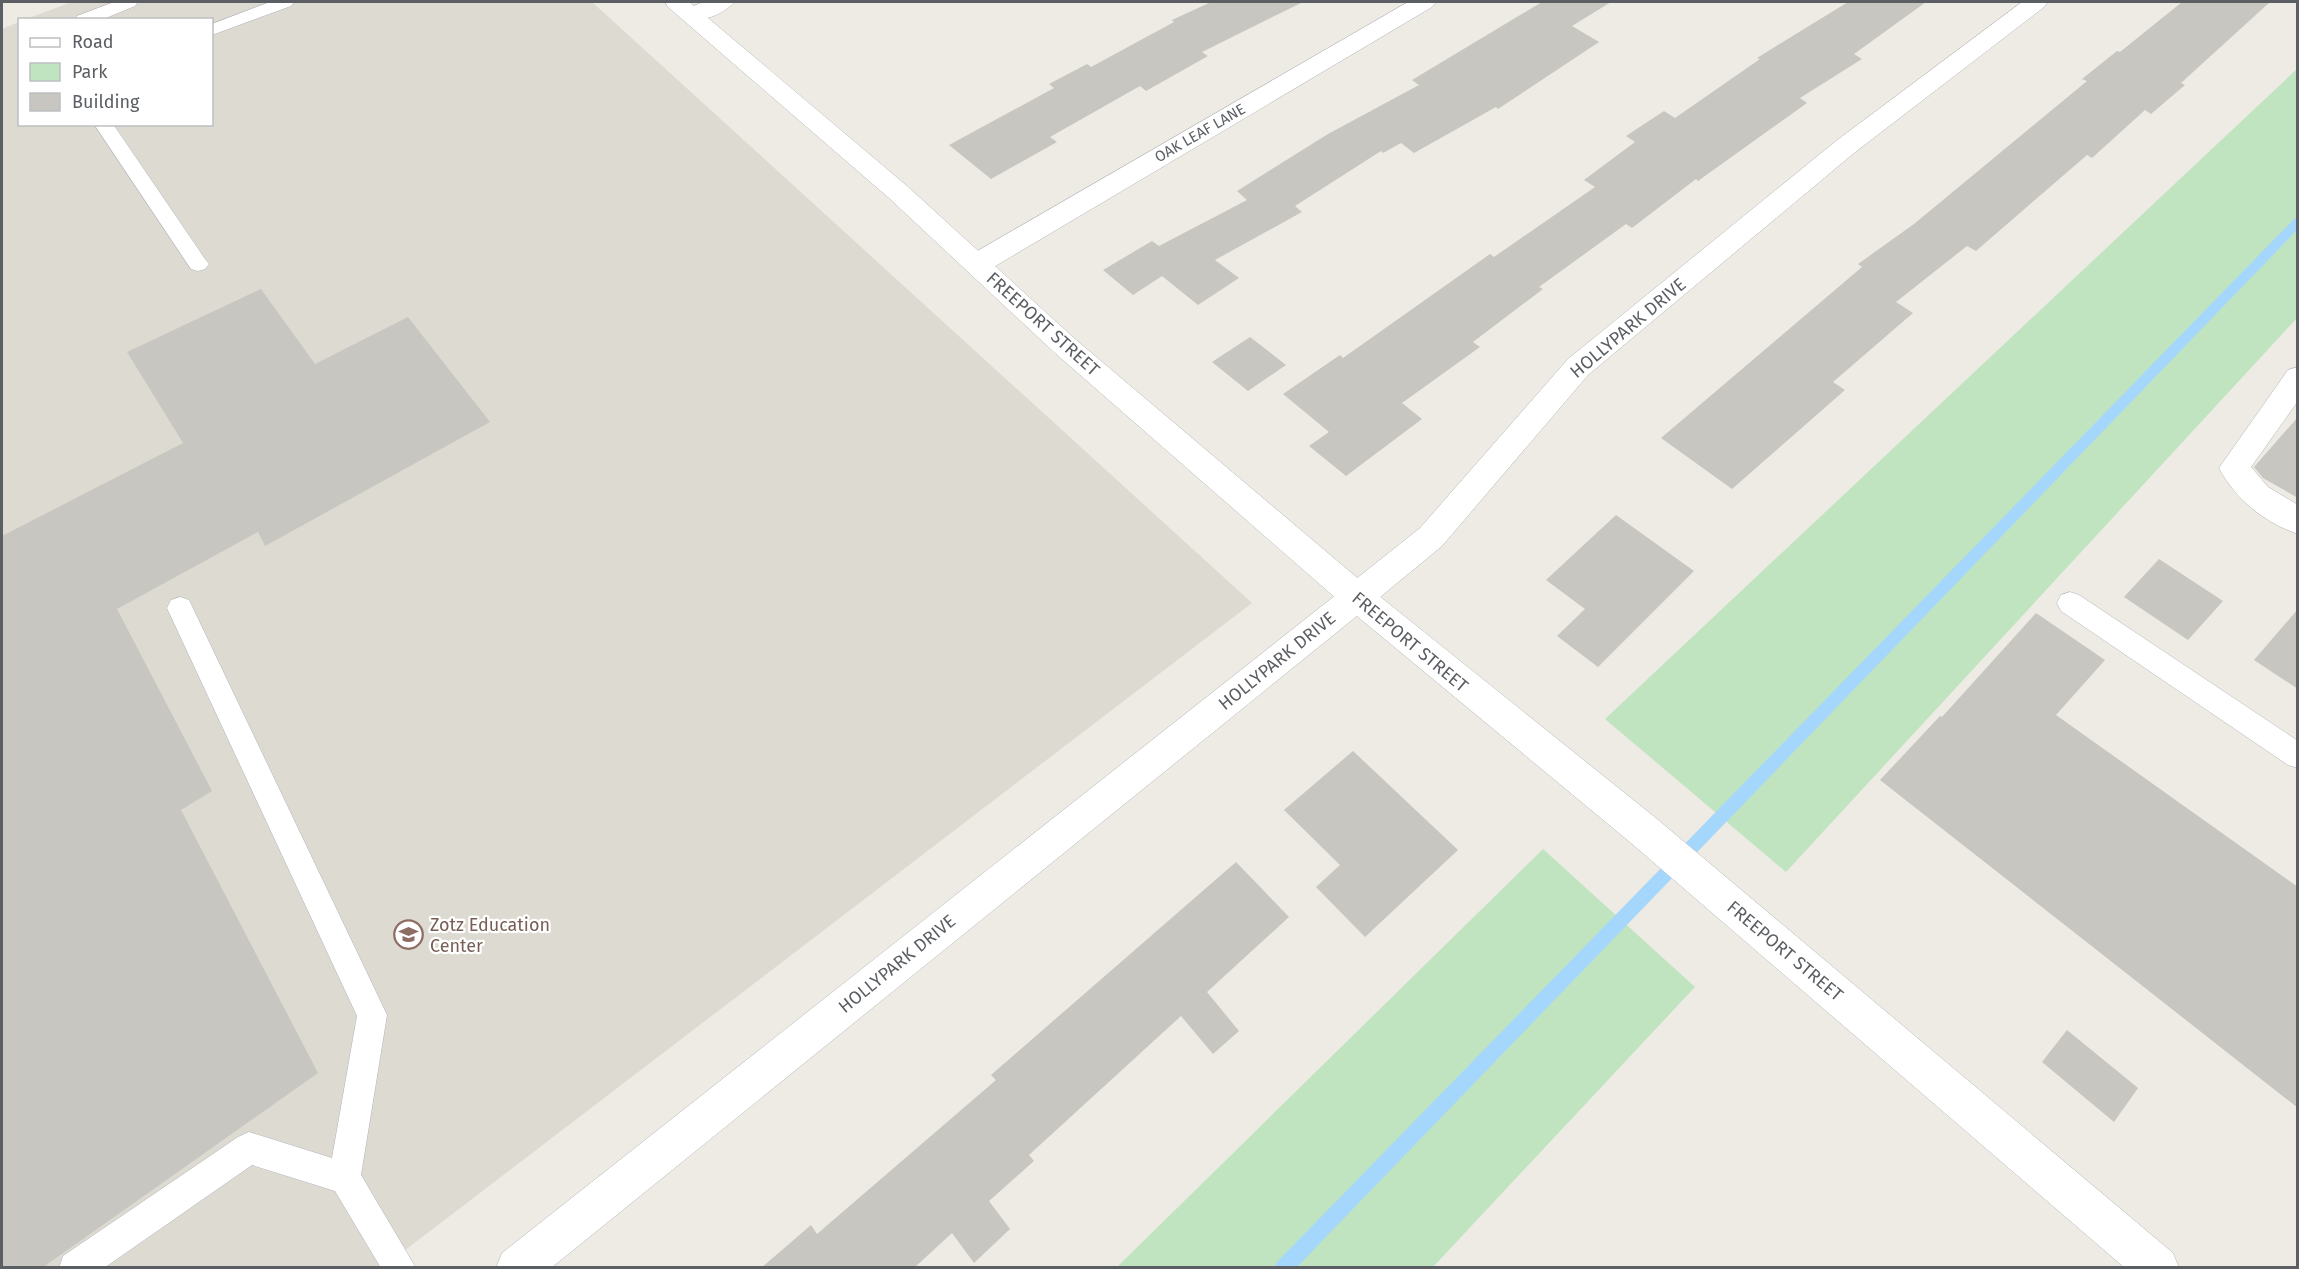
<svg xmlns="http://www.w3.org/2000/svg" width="2299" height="1269" font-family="'Fira Sans',sans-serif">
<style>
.education{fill:#dddad1}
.green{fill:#c0e4c0}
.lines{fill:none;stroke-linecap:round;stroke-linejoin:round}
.stream{fill:#a5d6fb;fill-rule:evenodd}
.building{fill:#c8c6c0}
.service-casing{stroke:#b1b4b8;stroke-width:1}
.minor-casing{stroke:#b1b4b8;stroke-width:1}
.tertiary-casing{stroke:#b1b4b8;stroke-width:1}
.secondary-casing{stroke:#b2b6ba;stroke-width:1}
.service{fill:#fff;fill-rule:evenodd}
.minor{fill:#fff;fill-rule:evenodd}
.tertiary{fill:#fff;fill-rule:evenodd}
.secondary{fill:#fff;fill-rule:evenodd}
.labels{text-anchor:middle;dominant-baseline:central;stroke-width:4.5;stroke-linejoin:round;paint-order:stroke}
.far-street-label{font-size:15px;fill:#5b5f63;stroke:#fff}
.street-label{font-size:18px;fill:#5b5f63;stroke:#fff}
.education-label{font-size:18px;fill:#785e54;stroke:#fff;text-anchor:start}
</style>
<rect width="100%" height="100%" fill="#edebe3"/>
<polygon class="education" points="72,2 592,2 1252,603 383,1267 2,1268 2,29 19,22 20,124 212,124 212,20 26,19"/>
<g class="green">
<polygon points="2297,69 2297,318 1786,872 1605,719"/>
<polygon points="1543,849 1695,987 1433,1267 1117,1267"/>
</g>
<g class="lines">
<polygon class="stream" points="2298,218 2298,229 1296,1268 1274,1268 1277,1262 2294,219"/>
</g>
<g class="building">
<polygon points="1211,2 1303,2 1202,52 1208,56 1146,91 1140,86 1050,137 1057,142 991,179 949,145 1054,88 1049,84 1087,64 1091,67 1174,22 1172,20"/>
<polygon points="1542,2 1611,2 1572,26 1599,42 1498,109 1496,107 1414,153 1401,143 1383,153 1381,151 1295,206 1302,212 1215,260 1239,278 1198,305 1162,276 1133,295 1103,270 1152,241 1159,246 1247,200 1237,191 1328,134 1419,85 1412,80"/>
<polygon points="1848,2 1926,2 1854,54 1862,59 1800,98 1807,103 1698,181 1696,179 1632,228 1626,224 1539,287 1543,289 1473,342 1480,347 1402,403 1422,419 1346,476 1309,446 1329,432 1283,394 1340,355 1343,358 1490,254 1494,257 1595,187 1584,180 1635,142 1626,136 1664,111 1675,118 1760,59 1757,58"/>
<polygon points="2182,2 2270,2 2181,83 2185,85 2151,114 2145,110 2092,158 2087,155 1976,251 1967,246 1896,302 1913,313 1833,382 1845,390 1732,489 1661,438 1862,267 1858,264 1914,224 2087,81 2082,79 2117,51 2120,52"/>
<polygon points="261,289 315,364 408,317 490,422 265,546 258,532 117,609 212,791 181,810 318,1073 42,1268 2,1268 2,536 183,443 127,352"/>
<polygon points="1250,337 1286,365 1248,391 1212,362"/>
<polygon points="2298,417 2298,498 2263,478 2254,467"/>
<polygon points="1616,515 1694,571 1598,667 1557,636 1585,609 1546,580"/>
<polygon points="2159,559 2223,601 2188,640 2124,597"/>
<polygon points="2298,609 2298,689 2254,660"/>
<polygon points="2036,613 2105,660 2056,715 2298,887 2298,1108 1880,780 1940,716 1942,717"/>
<polygon points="1353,751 1458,850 1365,937 1316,887 1340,865 1284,810"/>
<polygon points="1236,862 1289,917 1207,992 1239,1031 1213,1054 1181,1016 1029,1155 1034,1161 989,1201 1010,1229 974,1263 952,1233 914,1268 761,1268 811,1225 817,1234 996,1080 991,1075"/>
<polygon points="2067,1030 2138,1088 2114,1122 2042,1062"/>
</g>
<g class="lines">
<defs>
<g id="service">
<polygon points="114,2 138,2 135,6 101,20 74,20 77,16"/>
<polygon points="270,2 294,2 291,6 212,35 212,24"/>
<polygon points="94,124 113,124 205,259 209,264 205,269 198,271 191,269"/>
<polygon points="2070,592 2079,595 2298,741 2298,768 2288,765 2061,611 2057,603 2061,595"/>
<polygon points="180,597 189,600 387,1015 361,1175 416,1268 381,1268 335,1191 252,1165 104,1268 59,1268 63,1256 238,1137 249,1132 332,1158 357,1016 167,608 171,600"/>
</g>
<g id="minor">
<path d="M703 2H734C725 14 698 24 684 20L680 15 684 10Z"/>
<polygon points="1408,2 1436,2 1432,7 987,271 977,274 967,271 963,264 967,257"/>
<polygon points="2022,2 2048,2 2044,7 1854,153 1588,375 1442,546 1368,607 1357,611 1346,607 1341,597 1346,587 1420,528 1568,359 1836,141"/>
<path d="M2298 367V401L2251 467 2268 487 2298 505V534C2265 523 2235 499 2219 468L2288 370Z"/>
</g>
<polygon id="tertiary" points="1357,583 1368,587 1373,597 1368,607 551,1268 496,1268 502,1253 1346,587"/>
<polygon id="secondary" points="665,2 689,2 907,186 1075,339 1368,587 1657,819 2173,1253 2179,1268 2125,1268 1631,843 1346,607 1055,353 889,198 668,7"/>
</defs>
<use href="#service" class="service-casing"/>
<use href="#minor" class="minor-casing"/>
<use href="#tertiary" class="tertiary-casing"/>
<use href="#secondary" class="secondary-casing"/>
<use href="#service" class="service"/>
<use href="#minor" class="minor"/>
<use href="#tertiary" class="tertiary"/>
<use href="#secondary" class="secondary"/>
</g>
<defs>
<symbol id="school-ring" viewBox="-11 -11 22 22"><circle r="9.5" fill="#fff" stroke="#8d6e63" stroke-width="1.5"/><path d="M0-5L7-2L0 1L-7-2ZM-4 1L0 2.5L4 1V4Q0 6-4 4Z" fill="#8d6e63"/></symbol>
</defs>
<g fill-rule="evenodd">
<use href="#school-ring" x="392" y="918" width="33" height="33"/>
</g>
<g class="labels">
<g class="far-street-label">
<text transform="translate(1200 133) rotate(-30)">OAK LEAF LANE</text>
</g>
<g class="street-label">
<text transform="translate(1043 324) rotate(42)">FREEPORT STREET</text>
<text transform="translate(1628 328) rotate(-40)">HOLLYPARK DRIVE</text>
<text transform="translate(1410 642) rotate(40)">FREEPORT STREET</text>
<text transform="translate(1277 661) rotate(-39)">HOLLYPARK DRIVE</text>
<text transform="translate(1785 951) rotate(40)">FREEPORT STREET</text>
<text transform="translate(897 964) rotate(-39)">HOLLYPARK DRIVE</text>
</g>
<g class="education-label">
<text x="430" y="925">Zotz Education<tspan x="430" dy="21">Center</tspan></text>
</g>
</g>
<rect width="2299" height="1269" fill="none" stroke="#5b5f63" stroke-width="6"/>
<rect x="18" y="18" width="195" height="108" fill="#ffffff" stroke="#bdbfc1" stroke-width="1.5"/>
<rect x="30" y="38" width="30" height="9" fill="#ffffff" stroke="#bdbfc1" stroke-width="1.5"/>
<text x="72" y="48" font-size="18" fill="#5b5f63">Road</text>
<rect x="30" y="63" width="30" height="18" fill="#c0e4c0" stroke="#bdbfc1" stroke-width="1.5"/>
<text x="72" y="78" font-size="18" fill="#5b5f63">Park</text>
<rect x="30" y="93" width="30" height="18" fill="#c8c6c0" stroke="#bdbfc1" stroke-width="1.5"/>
<text x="72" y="108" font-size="18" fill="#5b5f63">Building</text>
</svg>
